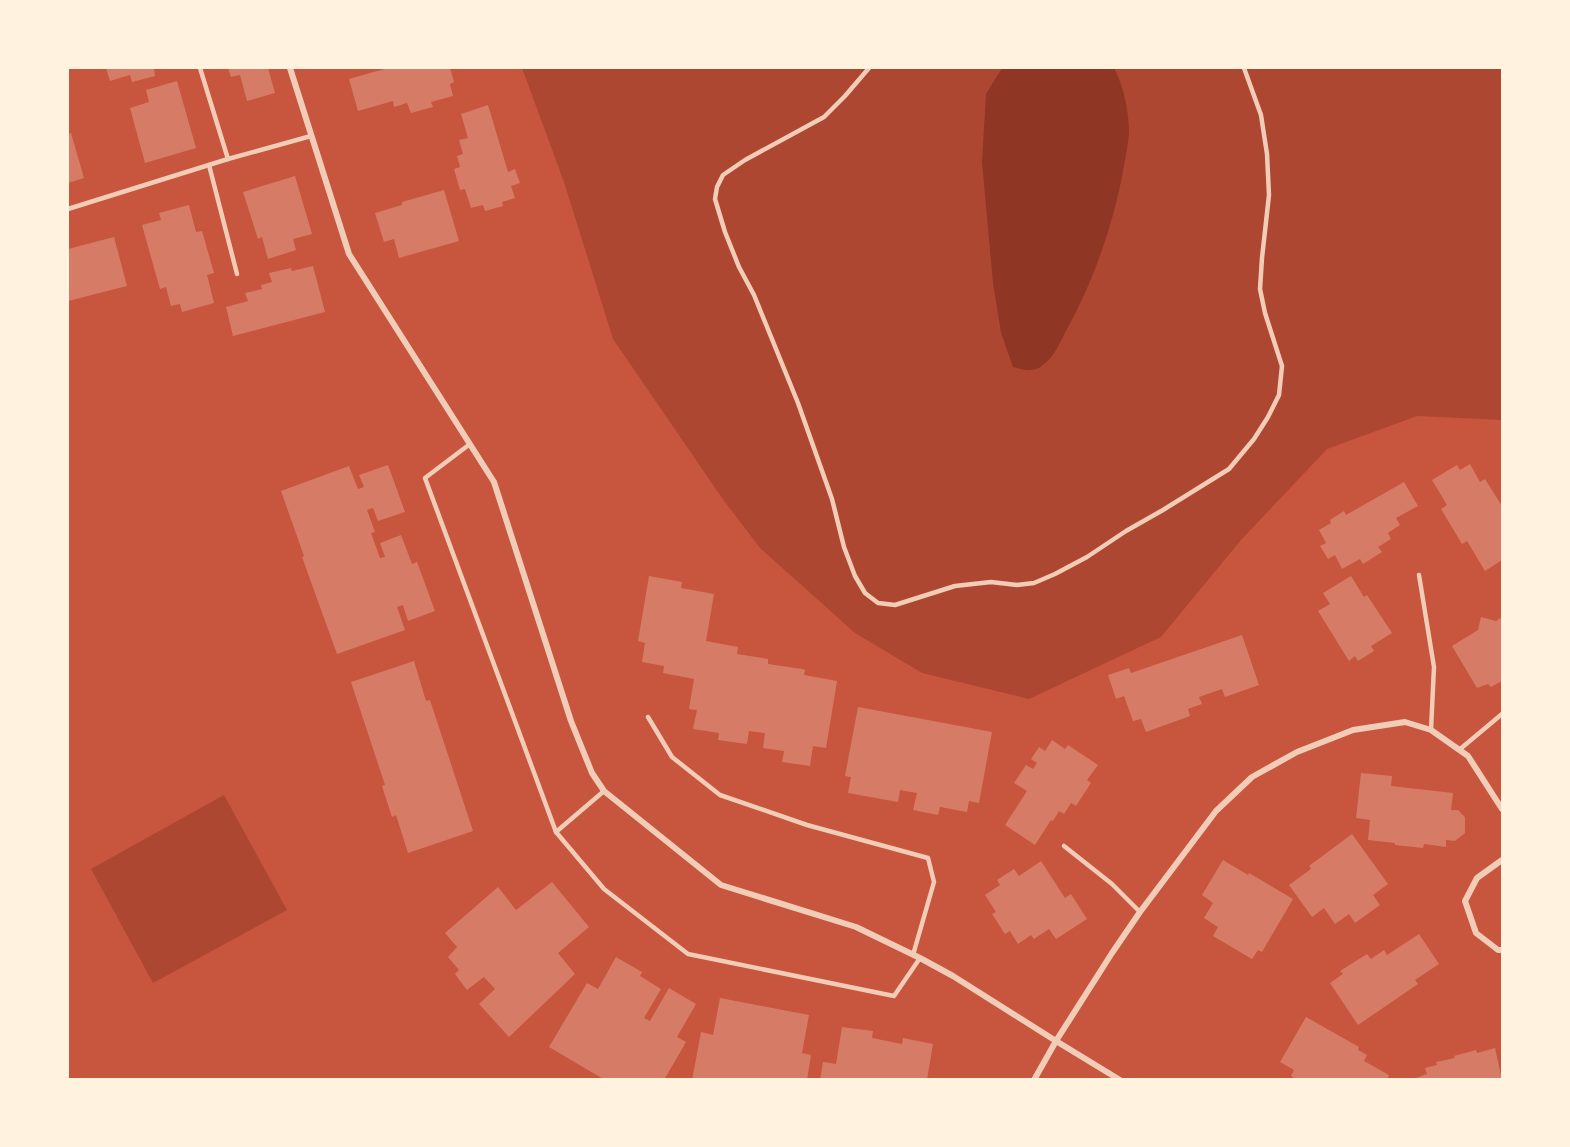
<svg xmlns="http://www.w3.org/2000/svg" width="1570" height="1147" font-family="'Titillium Web',sans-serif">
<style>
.green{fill:#ae4732}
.water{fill:#8f3625}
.building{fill:#d67c66}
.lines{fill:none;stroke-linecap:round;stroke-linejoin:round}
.service{stroke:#f1ccb7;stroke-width:4.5}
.minor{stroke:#f1ccb7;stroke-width:6}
</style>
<rect width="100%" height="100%" fill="#c8553d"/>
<g class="green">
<polygon points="522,68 1502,68 1502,420 1417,416 1327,449 1241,540 1161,637 1029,699 922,673 855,633 760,548 722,498 613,339 564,182"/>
<polygon points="224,795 287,910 153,983 91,869"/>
</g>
<path class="water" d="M1002 68H1114C1124 87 1129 112 1129 134 1128 146 1125 159 1123 171 1113 226 1093 282 1066 331 1060 343 1054 357 1043 365 1034 373 1024 370 1013 367L1001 333 993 283 982 162 986 94Z"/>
<g class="building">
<polygon points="106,68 158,68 154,69 155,76 132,82 130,75 110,81"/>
<polygon points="228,68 268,68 275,93 247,101 240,75 231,77"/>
<polygon points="388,68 450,68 454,82 450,84 453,96 431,102 433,107 411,113 407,103 394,107 393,101 358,111 349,79"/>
<polygon points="177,81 196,148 145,163 130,108 149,102 146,90"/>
<polygon points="488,105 508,172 515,169 520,183 511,186 515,198 502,202 503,206 485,211 483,205 471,208 465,189 460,190 454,169 460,167 457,156 463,154 459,140 468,138 461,114"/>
<polygon points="71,133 84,178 68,183 68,134"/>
<polygon points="295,176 312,234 293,239 296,250 268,259 262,237 258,239 243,192"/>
<polygon points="444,190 459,241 399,258 394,239 384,242 375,213 402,205 402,202"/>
<polygon points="189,205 196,232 202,231 214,273 207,275 214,303 182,312 180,304 171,306 166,287 160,289 142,225 161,220 159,213"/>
<polygon points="114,237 127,286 68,301 68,254 69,254 68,249"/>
<polygon points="313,266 325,312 233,336 226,307 248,301 245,293 262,289 261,285 272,282 269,273 291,268 292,271"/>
<polygon points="1470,464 1480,482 1485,479 1502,506 1502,560 1485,571 1467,541 1462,544 1441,509 1447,505 1432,480 1457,465 1460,470"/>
<polygon points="388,465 405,512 378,521 373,508 367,510 375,532 371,533 380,558 385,557 380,543 401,535 412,564 417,562 435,611 408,621 403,605 397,607 405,630 337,654 302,557 304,556 281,491 349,466 358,489 364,487 359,475"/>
<polygon points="1404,482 1418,506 1396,518 1400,525 1388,533 1391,539 1378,547 1382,552 1363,564 1360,559 1342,569 1335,555 1328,559 1320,546 1326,543 1319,530 1331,523 1330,520 1344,511 1346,515"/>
<polygon points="649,576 682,582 681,588 714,594 706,641 738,647 737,654 768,659 768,664 802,669 805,670 804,675 837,681 826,748 813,746 810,766 782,762 784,751 763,748 765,733 749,731 747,744 718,740 719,733 693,729 697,710 689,709 694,679 663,673 664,666 642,662 645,643 638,641"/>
<polygon points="1351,576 1364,597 1367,595 1392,633 1371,646 1374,651 1358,661 1355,656 1349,661 1318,611 1330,604 1323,593"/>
<polygon points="1481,617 1496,621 1502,617 1502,681 1491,687 1488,684 1477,688 1452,646 1478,630"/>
<polygon points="1242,635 1259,685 1225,697 1222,689 1199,697 1202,704 1188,709 1190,716 1146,732 1141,719 1133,721 1124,696 1116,699 1108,675 1129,668 1131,673"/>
<polygon points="414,661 426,701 430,700 473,831 408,853 396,815 392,817 382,786 385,785 351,682"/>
<polygon points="858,707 992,732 979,803 969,801 967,812 940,807 938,815 913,810 917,793 900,790 898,802 848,793 851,777 845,776"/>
<polygon points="1052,740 1065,749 1068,745 1098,765 1087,780 1091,783 1076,806 1071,803 1064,814 1059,811 1053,821 1051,820 1035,845 1005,825 1027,791 1014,783 1026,765 1033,769 1037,763 1031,759 1039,747 1045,751"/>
<polygon points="1361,773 1392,776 1391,786 1453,793 1451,810 1458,810 1465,817 1465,833 1455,841 1446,840 1446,847 1424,844 1423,848 1395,845 1395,843 1368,840 1370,820 1356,818"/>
<polygon points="1352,834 1388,884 1373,895 1380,905 1355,923 1349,914 1335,924 1324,908 1312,917 1289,885 1311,869 1309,866"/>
<polygon points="1223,860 1248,875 1249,873 1293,899 1262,952 1258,950 1252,959 1213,936 1218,927 1204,918 1213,903 1202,895"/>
<polygon points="1041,861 1065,898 1071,894 1087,919 1056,939 1049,929 1034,939 1031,935 1018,944 1010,931 1005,934 992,914 996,912 985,895 1000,885 997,880 1014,869 1019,876"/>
<polygon points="552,882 589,927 558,953 575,974 509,1037 479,1004 495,989 484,977 467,990 455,974 459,970 448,957 457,947 445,933 498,887 516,910"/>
<polygon points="1419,934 1439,964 1415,980 1418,984 1358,1025 1330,983 1343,974 1340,971 1367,954 1371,959 1384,950 1387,955"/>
<polygon points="616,957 642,972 640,976 661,989 644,1018 650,1021 669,988 696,1004 677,1037 686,1042 664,1080 605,1080 549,1047 587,983 598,989"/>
<polygon points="720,998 809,1015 802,1053 811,1055 807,1080 692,1080 701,1032 713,1035"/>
<polygon points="1306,1017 1359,1047 1358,1050 1367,1055 1364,1061 1389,1075 1387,1080 1297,1080 1291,1076 1294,1070 1280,1062"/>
<polygon points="842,1027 873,1031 872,1038 902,1044 903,1038 933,1044 927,1080 820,1080 823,1062 836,1064"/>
<polygon points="1495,1048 1502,1080 1410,1080 1427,1074 1425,1068 1437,1065 1436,1062 1455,1058 1454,1056 1476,1050 1477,1053"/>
</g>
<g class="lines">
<g class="service">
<polyline points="200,68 228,159"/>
<polyline points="869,68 845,96 824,117 745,160 723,175 717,187 715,199 725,232 739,267 754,295 798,403 832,499 844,547 855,576 865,593 878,603 895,605 955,586 991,582 1017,585 1034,583 1055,574 1087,557 1126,531 1163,510 1229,469 1254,439 1268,417 1279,395 1282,366 1265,313 1260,289 1262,258 1269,195 1267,154 1261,115 1244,68"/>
<polyline points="209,165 237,274"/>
<polyline points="68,209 228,159 311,136"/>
<polyline points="470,444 425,478 556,832 604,889 688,954 894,996 920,958"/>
<polyline points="1419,575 1434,667 1431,730"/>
<polyline points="648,717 672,757 720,795 807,825 928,858 934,882 913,955"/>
<polyline points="1459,750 1502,714"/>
<polyline points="556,832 604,791"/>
<polyline points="1064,846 1112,884 1140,912"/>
</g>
<g class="minor">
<polyline points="290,68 349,254 494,482 571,721 592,773 604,791 721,885 856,927 920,958 953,976 1056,1041 1120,1080"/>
<polyline points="1502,860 1477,878 1465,901 1476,933 1498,950 1502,950"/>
<polyline points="1034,1080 1056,1041 1112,953 1140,912 1216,811 1252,777 1297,752 1353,730 1405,722 1431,730 1468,756 1502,809"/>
</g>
</g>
<rect width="1570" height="1147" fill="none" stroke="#fff3e0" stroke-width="138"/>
</svg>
